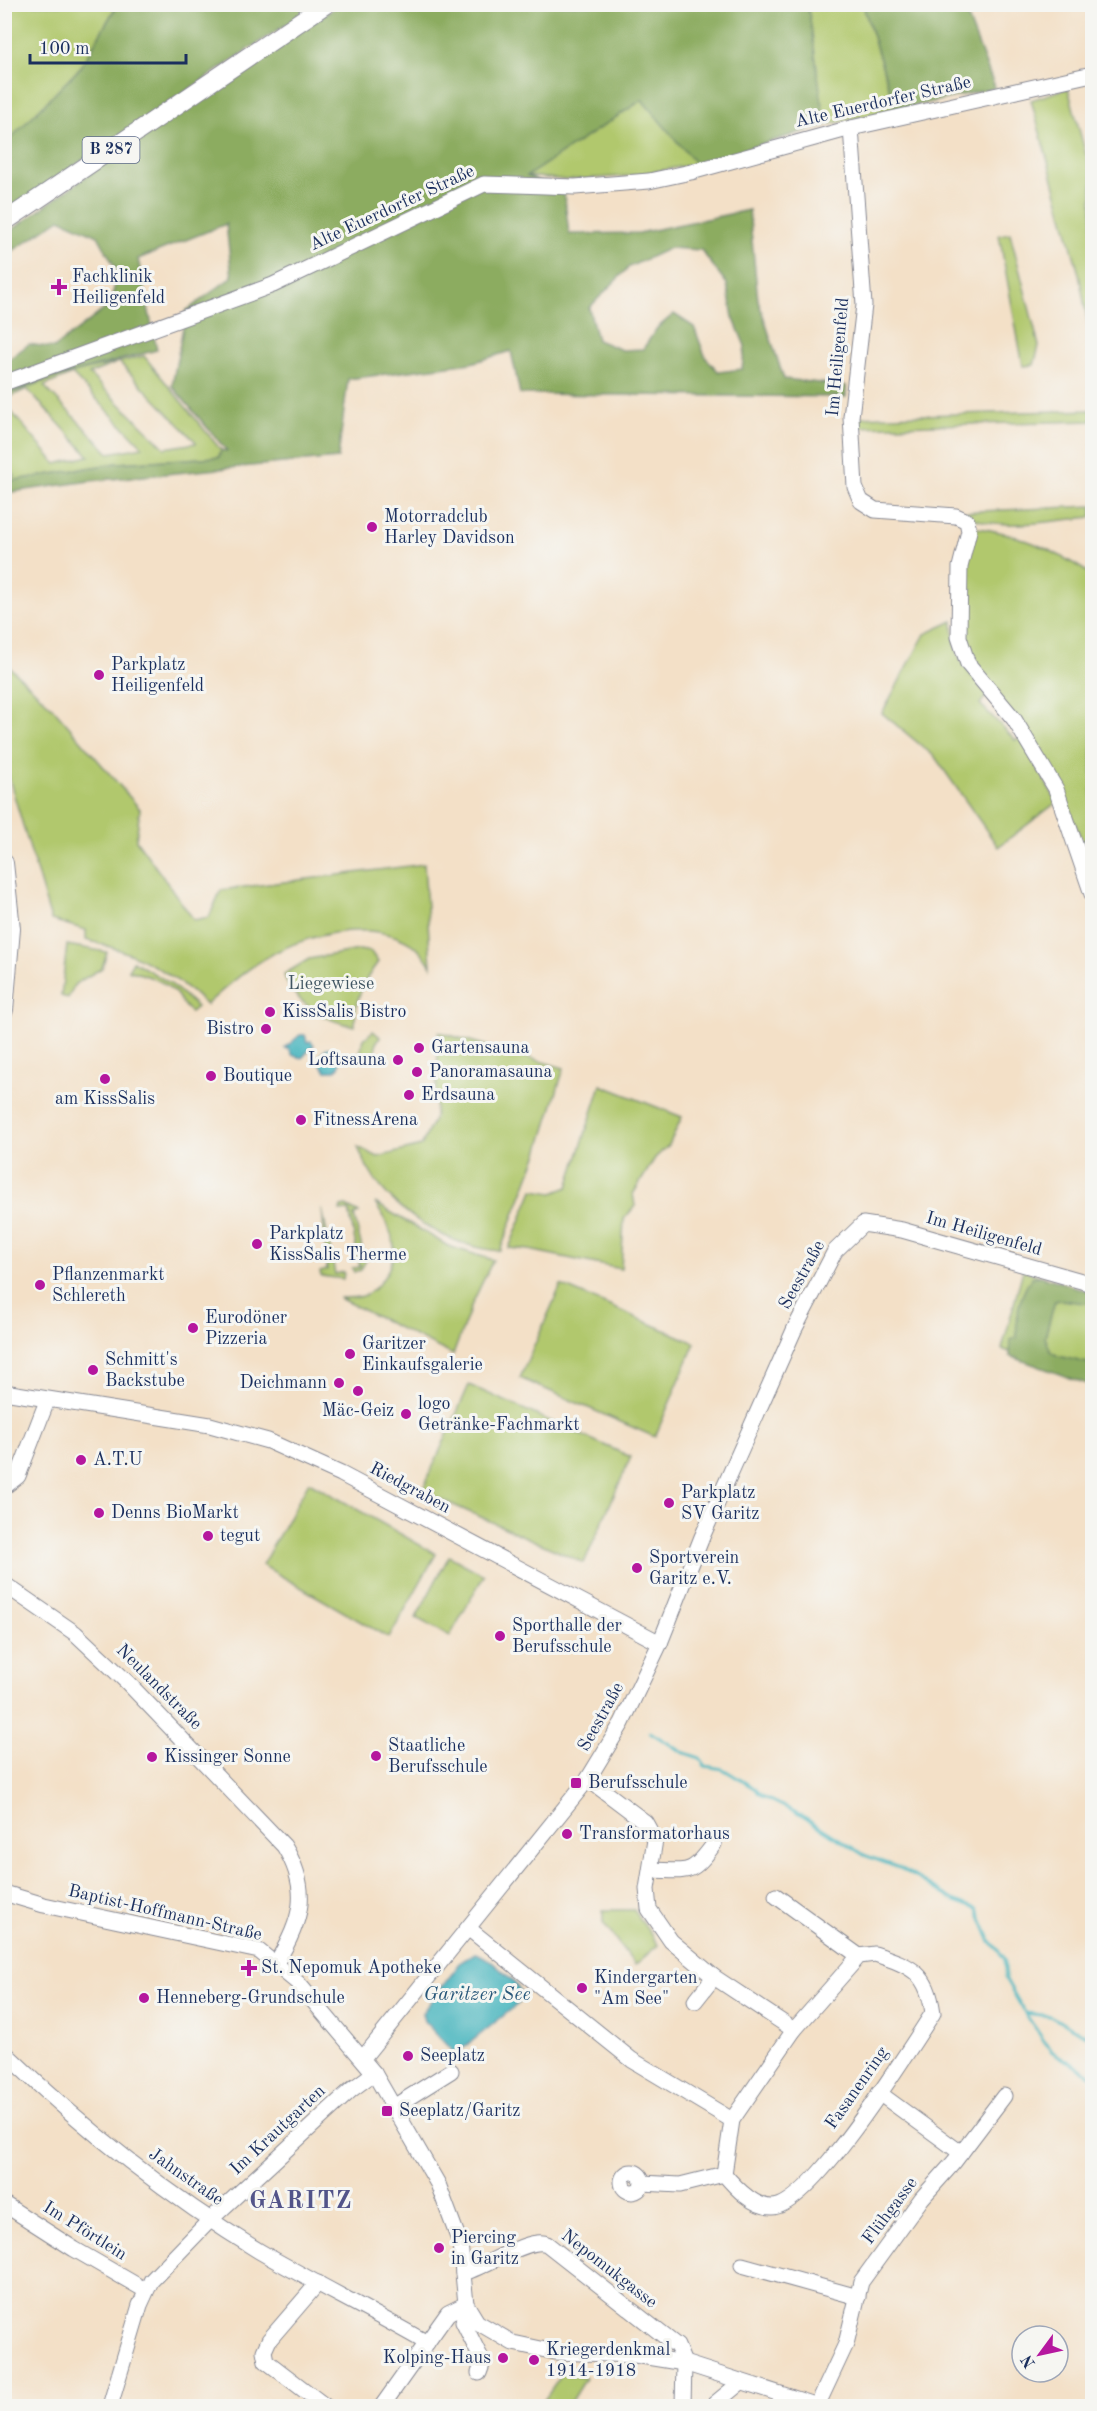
<svg xmlns="http://www.w3.org/2000/svg" width="1097" height="2411" font-family="'Old Standard TT',serif">
<style>
.green{fill:#b1c86d;stroke:#667c66;stroke-width:1.5;fill-rule:evenodd}
.forest{fill:#8cac60;stroke:#546e5f;stroke-width:1.5;fill-rule:evenodd}
.water{fill:#45b4bd;stroke:#30728e;stroke-width:1.5}
.lines{fill:none;stroke-linecap:round;stroke-linejoin:round}
.stream{stroke:#45b4bd;stroke-width:3}
.minor-casing{stroke:#878892;stroke-width:17}
.major-casing{stroke:#878892;stroke-width:20}
.minor{stroke:#fff;stroke-width:15}
.major{stroke:#fff;stroke-width:18}
.poi-dot{fill:#b5179e;stroke:#f6f6f2;stroke-width:2}
.labels{text-anchor:middle;dominant-baseline:central;stroke-width:6;stroke-linejoin:round;paint-order:stroke}
.shield{fill:#f6f6f2;stroke:#5d6b8a;stroke-width:1.5}
.shield-label{font-size:16px;font-weight:bold;fill:#1b2f5e}
.street-label{font-size:18px;fill:#1b2f5e;stroke:#f6f6f2}
.poi-label{font-size:18px;fill:#1b2f5e;stroke:#f6f6f2;text-anchor:start}
.park-label{font-size:18px;fill:#405562;stroke:#f6f6f2}
.water-label{font-size:20px;font-style:italic;fill:#28577a;stroke:#f6f6f2}
.district-label{font-size:24px;font-weight:bold;letter-spacing:1.5px;fill:#525489;stroke:#f6f6f2}
</style>
<rect width="100%" height="100%" fill="#f6f6f2"/>
<filter id="ink" filterUnits="userSpaceOnUse"><feTurbulence type="fractalNoise" baseFrequency=".0167" numOctaves="2"/><feDisplacementMap in="SourceGraphic" scale="12" xChannelSelector="R" yChannelSelector="G"/><feConvolveMatrix kernelMatrix="1 2 1 2 8 2 1 2 1" color-interpolation-filters="sRGB"/></filter>
<filter id="wash" filterUnits="userSpaceOnUse"><feTurbulence type="fractalNoise" baseFrequency=".008" numOctaves="4" result="noise"/><feDisplacementMap in="SourceGraphic" scale="24" xChannelSelector="R" yChannelSelector="G"/><feGaussianBlur stdDeviation="1.35" result="paint"/><feColorMatrix in="noise" values="0 0 0 0 0 0 0 0 0 0 0 0 0 0 0 0 0 1.4 0 .05"/><feComposite in="paint" operator="in"/></filter>
<g filter="url(#wash)">
<rect width="100%" height="100%" fill="#f3e0c7"/>
<g class="green">
<polygon points="6,5 117,5 81,67 5,145"/>
<polygon points="752,5 863,5 896,110 825,125 696,164 631,176 566,180 526,176 642,100"/>
<polygon points="1068,88 1092,177 1092,346 1079,274 1031,100"/>
<polygon points="1010,233 1039,346 1034,365 1023,366 999,235"/>
<path d="M144 356 221 450 219 457 117 463 5 482V479L15 476 5 462 4 403 56 464 89 456 27 389 5 399V395L60 376ZM119 362 196 442V443L165 448 89 374ZM72 374 143 447 109 453 44 386Z"/>
<polygon points="1092,410 1092,421 856,427 854,417"/>
<path d="M1092 506V517C1056 520 992 534 961 512Z"/>
<path d="M971 527C1017 532 1054 550 1092 575V854L1088 855 1062 793 971 661 962 629Z"/>
<path d="M953 621C954 661 964 665 988 694L980 704 1015 740 1021 739 1057 802 998 847 935 757 882 713 925 634Z"/>
<path d="M4 662 52 707 140 809 136 840 194 920 209 917 221 890 424 864 431 966C427 960 423 952 417 948 378 918 316 932 276 952 250 966 227 986 206 1005 172 971 133 951 86 940V930L51 920 5 765Z"/>
<polygon points="67,945 107,952 102,968 75,984 68,998 61,996"/>
<path d="M359 950 371 952 378 962C363 982 354 1000 355 1026 328 1023 290 1000 284 974L309 959Z"/>
<path d="M133 961 170 983 197 1007 191 1012C183 1008 181 1000 176 994 164 980 145 975 128 970Z"/>
<polygon points="373,1031 380,1037 376,1043 375,1060 359,1056 364,1039"/>
<path d="M439 1032 564 1068 538 1153 500 1251C441 1246 378 1203 358 1147L378 1157 421 1146 435 1117Z"/>
<polygon points="601,1085 682,1117 669,1145 655,1158 633,1194 635,1206 624,1219 621,1269 529,1250 509,1248 533,1190 553,1193 568,1187"/>
<path d="M375 1203 448 1246 493 1260 472 1304 453 1355 339 1298C346 1298 356 1298 363 1296 380 1289 395 1264 394 1246 392 1231 383 1216 375 1203Z"/>
<polygon points="346,1206 359,1213 354,1215 363,1253 369,1254 361,1270 354,1272 352,1268 360,1267 349,1210 340,1211 341,1207"/>
<polygon points="322,1208 335,1274 344,1272 343,1279 321,1276 320,1272 327,1270"/>
<polygon points="1023,1270 1092,1294 1092,1384 1002,1349"/>
<polygon points="561,1285 695,1343 655,1437 520,1378"/>
<polygon points="469,1385 631,1457 584,1563 422,1491"/>
<polygon points="309,1482 436,1554 389,1638 262,1565"/>
<polygon points="449,1556 484,1575 450,1636 416,1618"/>
<polygon points="603,1910 634,1910 658,1945 635,1965 603,1923"/>
<polygon points="563,2373 585,2378 568,2406 540,2406"/>
</g>
<g class="forest">
<polygon points="117,5 315,5 5,212 4,145 81,67"/>
<path d="M339 5H808L825 125 696 164 642 100 527 176 564 192 569 234 639 233 749 210 758 300 784 379 846 386V397L520 394 511 351 471 363 348 379 338 458 90 481 5 493V482L10 481 117 463 219 457 221 450 227 451 172 386 186 311 232 277 226 224 138 259 157 350 35 383 5 395V362L29 344 54 348 111 304 117 271 98 236 60 219 5 256V235L127 147ZM670 248 701 250 727 284 733 317 745 346 742 369 719 372 706 358 694 327 674 314 657 328 643 349 622 350 597 340 589 308 629 267Z"/>
<polygon points="863,5 963,5 995,88 896,110"/>
<path d="M1041 1276 1092 1292V1304L1061 1300 1055 1301 1045 1337 1051 1352 1058 1356 1092 1364V1386L1010 1356V1340L1017 1338C1015 1315 1019 1297 1032 1277Z"/>
</g>
<g class="water">
<polygon points="300,1035 305,1035 307,1042 311,1041 314,1045 302,1058 292,1055 289,1049 285,1048"/>
<polygon points="327,1048 331,1048 330,1051 337,1053 340,1059 339,1067 334,1071 326,1071 316,1059"/>
<path d="M475 1953C488 1956 521 1985 524 1999L461 2050 452 2051 424 2021 422 2013 461 1962Z"/>
</g>
<g class="lines">
<g class="stream">
<polyline points="650,1732 682,1752 700,1758 705,1766 723,1769 754,1788 762,1796 801,1815 864,1855 902,1869 955,1901 977,1909 990,1940 1005,1959 1005,1978 1025,2013 1051,2051 1092,2076"/>
<polyline points="1025,2013 1050,2016 1092,2038"/>
</g>
</g>
</g>
<g filter="url(#ink)">
<g class="lines">
<defs>
<g id="minor">
<polyline points="851,128 864,305 851,417 855,487 861,501 875,510 956,516 967,521 969,531 960,567 959,637 968,664 1014,719 1056,789 1092,894"/>
<polyline points="4,383 273,285 484,184 575,187 649,181 691,172 851,128 1092,74"/>
<polyline points="4,1392 210,1425 268,1441 341,1474 660,1643"/>
<polyline points="4,1487 18,1476 47,1401"/>
<path d="M4 1584 75 1633 128 1683 284 1846C311 1890 302 1921 276 1963"/>
<polyline points="588,1779 645,1822 655,1840 647,1889 649,1909 671,1941 714,1977 794,2030"/>
<path d="M651 1870C689 1871 691 1876 714 1844"/>
<polyline points="4,1893 44,1905 259,1951 298,1983 374,2073 438,2184 460,2243 466,2304 463,2322 483,2362 479,2373"/>
<polyline points="776,1896 859,1956"/>
<polyline points="468,1928 632,2060 732,2120"/>
<path d="M875 1954C913 1967 927 1972 933 2013 909 2049 812 2207 772 2207 753 2207 735 2187 724 2174L732 2120 794 2030 859 1956Z"/>
<polyline points="695,2001 714,1977"/>
<path d="M4 2052C82 2127 167 2195 259 2251 314 2283 372 2311 427 2343"/>
<polyline points="363,2058 588,1779 622,1723 660,1643 702,1537 795,1328 835,1251 863,1224 902,1230 1092,1284"/>
<polyline points="879,2093 961,2153"/>
<polyline points="395,2106 451,2071"/>
<circle cx="632" cy="2182" r="10"/>
<polyline points="642,2183 680,2185 724,2174"/>
<polyline points="4,2204 74,2249 145,2290"/>
<polyline points="742,2265 858,2297"/>
<path d="M463 2273C484 2268 530 2236 547 2244L677 2346 684 2363 683 2406"/>
<polyline points="318,2283 269,2340 264,2351 266,2361 325,2406"/>
<polyline points="466,2304 477,2322 513,2343 555,2352 635,2355 684,2363 818,2406"/>
<polyline points="110,2406 140,2305 151,2281 211,2219 351,2090 374,2073"/>
<polyline points="382,2406 448,2313 466,2304"/>
<polyline points="712,2406 741,2382"/>
<polyline points="817,2406 846,2344 861,2282 922,2198 954,2162 1004,2096"/>
</g>
<g id="major">
<polyline points="4,222 326,4"/>
<polyline points="4,863 11,929 4,1010"/>
</g>
</defs>
<use href="#minor" class="minor-casing"/>
<use href="#major" class="major-casing"/>
<use href="#minor" class="minor"/>
<use href="#major" class="major"/>
</g>
</g>
<g class="poi-dot">
<path d="M56 278h6v6h6v6h-6v6h-6v-6h-6v-6h6z"/>
<circle cx="372" cy="527" r="6"/>
<circle cx="99" cy="675" r="6"/>
<circle cx="270" cy="1012" r="6"/>
<circle cx="266" cy="1029" r="6"/>
<circle cx="419" cy="1048" r="6"/>
<circle cx="398" cy="1060" r="6"/>
<circle cx="417" cy="1072" r="6"/>
<circle cx="211" cy="1076" r="6"/>
<circle cx="105" cy="1079" r="6"/>
<circle cx="409" cy="1095" r="6"/>
<circle cx="301" cy="1120" r="6"/>
<circle cx="257" cy="1244" r="6"/>
<circle cx="40" cy="1285" r="6"/>
<circle cx="193" cy="1328" r="6"/>
<circle cx="350" cy="1354" r="6"/>
<circle cx="93" cy="1370" r="6"/>
<circle cx="339" cy="1383" r="6"/>
<circle cx="358" cy="1391" r="6"/>
<circle cx="406" cy="1414" r="6"/>
<circle cx="81" cy="1460" r="6"/>
<circle cx="669" cy="1503" r="6"/>
<circle cx="99" cy="1513" r="6"/>
<circle cx="208" cy="1536" r="6"/>
<circle cx="637" cy="1568" r="6"/>
<circle cx="500" cy="1636" r="6"/>
<circle cx="376" cy="1756" r="6"/>
<circle cx="152" cy="1757" r="6"/>
<rect x="570" y="1777" width="12" height="12" rx="3"/>
<circle cx="567" cy="1834" r="6"/>
<path d="M246 1959h6v6h6v6h-6v6h-6v-6h-6v-6h6z"/>
<circle cx="582" cy="1988" r="6"/>
<circle cx="144" cy="1998" r="6"/>
<circle cx="408" cy="2056" r="6"/>
<rect x="381" y="2105" width="12" height="12" rx="3"/>
<circle cx="439" cy="2248" r="6"/>
<circle cx="503" cy="2358" r="6"/>
<circle cx="534" cy="2360" r="6"/>
</g>
<g class="labels">
<rect class="shield" x="82.5" y="137" width="57" height="26" rx="4.5"/>
<g class="shield-label">
<text x="111" y="150">B 287</text>
</g>
<g class="street-label">
<text transform="translate(883 102) rotate(-13)">Alte Euerdorfer Straße</text>
<text transform="translate(392 208) rotate(-25)">Alte Euerdorfer Straße</text>
<text transform="translate(838 357) rotate(-85)">Im Heiligenfeld</text>
<text transform="translate(984 1234) rotate(16)">Im Heiligenfeld</text>
<text transform="translate(802 1275) rotate(-61)">Seestraße</text>
<text transform="translate(410 1488) rotate(28)">Riedgraben</text>
<text transform="translate(159 1687) rotate(45)">Neulandstraße</text>
<text transform="translate(601 1717) rotate(-61)">Seestraße</text>
<text transform="translate(165 1913) rotate(13)">Baptist-Hoffmann-Straße</text>
<text transform="translate(857 2088) rotate(-55)">Fasanenring</text>
<text transform="translate(278 2130) rotate(-43)">Im Krautgarten</text>
<text transform="translate(186 2177) rotate(35)">Jahnstraße</text>
<text transform="translate(890 2211) rotate(-53)">Flühgasse</text>
<text transform="translate(85 2231) rotate(32)">Im Pförtlein</text>
<text transform="translate(609 2269) rotate(38)">Nepomukgasse</text>
</g>
<g class="poi-label">
<text x="72" y="277">Fachklinik<tspan x="72" dy="21">Heiligenfeld</tspan></text>
<text x="384" y="517">Motorradclub<tspan x="384" dy="21">Harley Davidson</tspan></text>
<text x="111" y="665">Parkplatz<tspan x="111" dy="21">Heiligenfeld</tspan></text>
<text x="282" y="1012">KissSalis Bistro</text>
<text x="254" y="1029" text-anchor="end">Bistro</text>
<text x="431" y="1048">Gartensauna</text>
<text x="386" y="1060" text-anchor="end">Loftsauna</text>
<text x="429" y="1072">Panoramasauna</text>
<text x="223" y="1076">Boutique</text>
<text x="421" y="1095">Erdsauna</text>
<text x="105" y="1099" text-anchor="middle">am KissSalis</text>
<text x="313" y="1120">FitnessArena</text>
<text x="269" y="1234">Parkplatz<tspan x="269" dy="21">KissSalis Therme</tspan></text>
<text x="52" y="1275">Pflanzenmarkt<tspan x="52" dy="21">Schlereth</tspan></text>
<text x="205" y="1318">Eurodöner<tspan x="205" dy="21">Pizzeria</tspan></text>
<text x="362" y="1344">Garitzer<tspan x="362" dy="21">Einkaufsgalerie</tspan></text>
<text x="105" y="1360">Schmitt's<tspan x="105" dy="21">Backstube</tspan></text>
<text x="327" y="1383" text-anchor="end">Deichmann</text>
<text x="418" y="1404">logo<tspan x="418" dy="21">Getränke-Fachmarkt</tspan></text>
<text x="358" y="1411" text-anchor="middle">Mäc-Geiz</text>
<text x="93" y="1460">A.T.U</text>
<text x="681" y="1493">Parkplatz<tspan x="681" dy="21">SV Garitz</tspan></text>
<text x="111" y="1513">Denns BioMarkt</text>
<text x="220" y="1536">tegut</text>
<text x="649" y="1558">Sportverein<tspan x="649" dy="21">Garitz e.V.</tspan></text>
<text x="512" y="1626">Sporthalle der<tspan x="512" dy="21">Berufsschule</tspan></text>
<text x="388" y="1746">Staatliche<tspan x="388" dy="21">Berufsschule</tspan></text>
<text x="164" y="1757">Kissinger Sonne</text>
<text x="588" y="1783">Berufsschule</text>
<text x="579" y="1834">Transformatorhaus</text>
<text x="261" y="1968">St. Nepomuk Apotheke</text>
<text x="594" y="1978">Kindergarten<tspan x="594" dy="21">"Am See"</tspan></text>
<text x="156" y="1998">Henneberg-Grundschule</text>
<text x="420" y="2056">Seeplatz</text>
<text x="399" y="2111">Seeplatz/Garitz</text>
<text x="451" y="2238">Piercing<tspan x="451" dy="21">in Garitz</tspan></text>
<text x="546" y="2350">Kriegerdenkmal<tspan x="546" dy="21">1914-1918</tspan></text>
<text x="491" y="2358" text-anchor="end">Kolping-Haus</text>
</g>
<g class="park-label">
<text x="331" y="984">Liegewiese</text>
</g>
<g class="water-label">
<text x="477" y="1995">Garitzer See</text>
</g>
<g class="district-label">
<text x="301" y="2202">GARITZ</text>
</g>
</g>
<rect width="1097" height="2411" fill="none" stroke="#f6f6f2" stroke-width="24"/>
<g transform="translate(1040 2354) rotate(237)"><circle r="28" fill="#f6f6f2" stroke="#9ea6b7" stroke-width="1.5"/>
<path d="M0-4.5L10 22L0 15L-10 22Z" fill="#b5179e"/>
<text y="-9" font-size="16" font-weight="bold" text-anchor="middle" fill="#1b2f5e">N</text>
</g>
<path d="M30 54v9h156v-9" fill="none" stroke="#1b2f5e" stroke-width="3"/>
<text x="39" y="54" font-size="18" fill="#1b2f5e" stroke="#f6f6f2" stroke-width="4.5" paint-order="stroke">100 m</text>
</svg>
